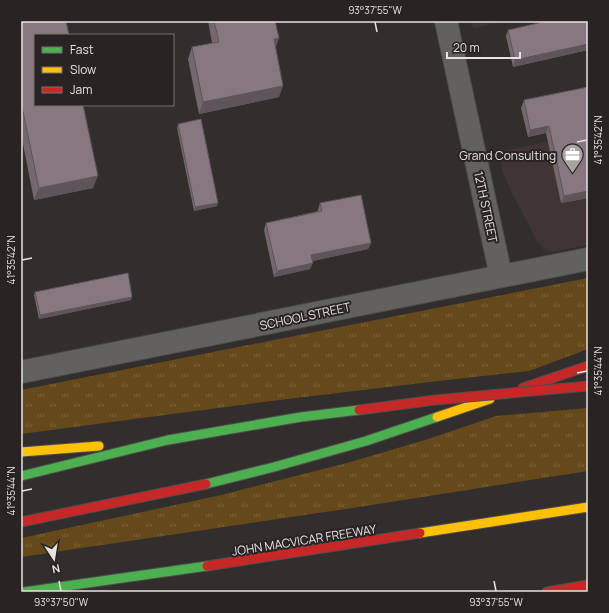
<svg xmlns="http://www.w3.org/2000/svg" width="609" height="613" font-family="Manrope,sans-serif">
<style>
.built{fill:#403434}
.grass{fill:url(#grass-tufts)}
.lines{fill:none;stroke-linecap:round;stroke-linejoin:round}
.street-casing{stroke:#504c4c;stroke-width:24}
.fast-casing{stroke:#504c4c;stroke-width:11}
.slow-casing{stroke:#504c4c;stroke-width:11}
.jam-casing{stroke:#504c4c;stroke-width:11}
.street{stroke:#636060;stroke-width:22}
.fast{stroke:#4caf50;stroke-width:9}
.slow{stroke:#ffc107;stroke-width:9}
.jam{stroke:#c62828;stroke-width:9}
.fast-bridge-casing{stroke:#504c4c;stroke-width:11;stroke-linecap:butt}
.jam-bridge-casing{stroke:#504c4c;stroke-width:11;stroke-linecap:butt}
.fast-bridge{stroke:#4caf50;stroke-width:9}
.jam-bridge{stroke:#c62828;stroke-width:9}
.wall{fill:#74676d}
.shaded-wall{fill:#5e5459}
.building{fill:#87787f;stroke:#5e5459}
.ticks{fill:none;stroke:#e8e3e3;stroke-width:1.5}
.labels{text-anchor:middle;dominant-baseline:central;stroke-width:4;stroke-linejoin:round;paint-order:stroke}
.poi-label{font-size:12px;fill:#e8e3e3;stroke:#2a2323;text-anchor:end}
.street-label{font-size:12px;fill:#e8e3e3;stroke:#2a2323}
.neatline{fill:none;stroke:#e8e3e3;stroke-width:1.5}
.ticks-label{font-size:10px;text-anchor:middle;fill:#e8e3e3}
</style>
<defs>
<pattern id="grass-tufts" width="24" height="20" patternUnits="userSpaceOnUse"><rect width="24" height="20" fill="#65491a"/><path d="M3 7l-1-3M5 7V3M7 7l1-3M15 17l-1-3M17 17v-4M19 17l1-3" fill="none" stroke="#7b633b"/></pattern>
</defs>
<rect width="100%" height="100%" fill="#322e2e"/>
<g class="built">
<polygon points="471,21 508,21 473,28"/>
<polygon points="588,133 588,245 551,252 545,251 537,241 511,191 503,173 499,152"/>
</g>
<g class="grass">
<polygon points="588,278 588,349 529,371 438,381 271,401 21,434 21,390"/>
<polygon points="588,408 588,471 359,507 21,557 21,538 217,496 347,463 425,440 496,416"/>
</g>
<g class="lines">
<defs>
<g id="street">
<polyline points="446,21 501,276"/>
<polyline points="21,372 588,259"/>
</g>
<g id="fast">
<polyline points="21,476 168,440"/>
<polyline points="206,484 274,467 366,441 437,417"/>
<polyline points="24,592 207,566"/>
</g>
<g id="slow">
<polyline points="437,417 490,399"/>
<polyline points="21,452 99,446"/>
<polyline points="420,533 588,507"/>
</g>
<g id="jam">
<polyline points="523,388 588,366"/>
<polyline points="21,522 206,484"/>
<polyline points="207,566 420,533"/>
<polyline points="547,592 588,585"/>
</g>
</defs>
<use href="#street" class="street-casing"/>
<use href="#fast" class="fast-casing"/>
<use href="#slow" class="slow-casing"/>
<use href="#jam" class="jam-casing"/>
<use href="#street" class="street"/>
<use href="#fast" class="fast"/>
<use href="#slow" class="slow"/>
<use href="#jam" class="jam"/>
<defs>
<polyline id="fast-bridge" points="168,440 301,417 359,410"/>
<polyline id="jam-bridge" points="359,410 435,400 588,386"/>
</defs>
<use href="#fast-bridge" class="fast-bridge-casing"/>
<use href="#jam-bridge" class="jam-bridge-casing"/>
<use href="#fast-bridge" class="fast-bridge"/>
<use href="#jam-bridge" class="jam-bridge"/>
</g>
<g class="wall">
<polygon points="21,21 93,188 34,200 21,134"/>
<polygon points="208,21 275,21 279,38 275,48 279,97 199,114 188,59 192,47 212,43"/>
<polygon points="588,21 588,50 513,67 506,36 508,30"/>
<polygon points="588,87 588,198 561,203 546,133 528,137 521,108 524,100"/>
<polygon points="178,124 217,206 194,211 177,128"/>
<polygon points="320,203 371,243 368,249 312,261 310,269 274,277 264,230 266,223 318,211 318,210"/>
<polygon points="35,292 131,300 39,319 34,295"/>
</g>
<g class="shaded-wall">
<polygon points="279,38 275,50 274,39"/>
<polygon points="588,44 588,50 513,67 515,60"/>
<polygon points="283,86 279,97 199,114 203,102"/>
<polygon points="549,126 546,133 528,137 530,130"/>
<polygon points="98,176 93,188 34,200 39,188"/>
<polygon points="588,191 588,198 561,203 564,196"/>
<polygon points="218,203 217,206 194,211 195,207"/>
<polygon points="371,243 368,249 309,262 311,255"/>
<polygon points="313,263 310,269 274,277 277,271"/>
<polygon points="132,297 131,300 39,319 40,315"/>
</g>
<g class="building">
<polygon points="21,21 66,21 69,35 35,35 35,105 83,105 98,176 39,188 21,102"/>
<polygon points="214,21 275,21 279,38 274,39 283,86 203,102 192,47 219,42"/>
<polygon points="547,21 588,21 588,44 515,60 508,30"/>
<polygon points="588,87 588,191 564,196 549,126 530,130 524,100"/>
<polygon points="201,119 218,203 195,207 178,124"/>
<polygon points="361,195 371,243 311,255 313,263 277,271 266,223 322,211 320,203"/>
<polygon points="128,273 132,297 40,315 35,292"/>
</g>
<path class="ticks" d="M375 22 377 32M577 142 587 140M22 260 32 258M577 373 587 371M22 491 32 489M59 581 61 591M494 581 496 591"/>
<defs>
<symbol id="office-pin" viewBox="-11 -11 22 30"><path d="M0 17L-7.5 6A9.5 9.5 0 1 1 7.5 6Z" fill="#a8a4a4" stroke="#2a2323"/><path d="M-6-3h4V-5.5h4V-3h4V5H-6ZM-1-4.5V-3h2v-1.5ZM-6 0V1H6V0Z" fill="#fff"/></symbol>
</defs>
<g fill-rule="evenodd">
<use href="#office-pin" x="560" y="142" width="25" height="34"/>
</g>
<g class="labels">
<g class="poi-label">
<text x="556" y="155">Grand Consulting</text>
</g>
<g class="street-label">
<text transform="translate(486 207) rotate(78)">12TH STREET</text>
<text transform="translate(305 316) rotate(-12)">SCHOOL STREET</text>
<text transform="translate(304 540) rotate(-9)">JOHN MACVICAR FREEWAY</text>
</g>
</g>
<rect width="609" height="613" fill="none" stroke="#2a2323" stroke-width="44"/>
<rect x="34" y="34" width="140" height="72" fill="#2a2323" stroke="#767070"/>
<rect x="42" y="47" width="20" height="6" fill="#4caf50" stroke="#767070"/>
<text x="70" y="54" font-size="12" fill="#e8e3e3">Fast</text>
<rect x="42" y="67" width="20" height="6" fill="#ffc107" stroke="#767070"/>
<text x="70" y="74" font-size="12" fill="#e8e3e3">Slow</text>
<rect x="42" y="87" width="20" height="6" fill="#c62828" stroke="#767070"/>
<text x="70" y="94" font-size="12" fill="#e8e3e3">Jam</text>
<g transform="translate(54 559) rotate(168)" stroke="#2a2323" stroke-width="3" paint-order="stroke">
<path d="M0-3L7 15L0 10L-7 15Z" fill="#e8e3e3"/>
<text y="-6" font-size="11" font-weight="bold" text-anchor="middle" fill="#e8e3e3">N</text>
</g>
<path d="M447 52v6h73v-6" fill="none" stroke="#e8e3e3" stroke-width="2"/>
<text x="453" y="52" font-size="12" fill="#e8e3e3" stroke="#2a2323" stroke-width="3" paint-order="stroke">20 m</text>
<rect x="22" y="22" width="565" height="569" class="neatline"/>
<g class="ticks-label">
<text x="375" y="14">93°37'55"W</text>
<text transform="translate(598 140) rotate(-90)" y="4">41°35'42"N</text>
<text transform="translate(11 260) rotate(-90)" y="4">41°35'42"N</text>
<text transform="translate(598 371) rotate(-90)" y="4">41°35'44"N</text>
<text transform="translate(11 491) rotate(-90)" y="4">41°35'44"N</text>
<text x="61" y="606">93°37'50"W</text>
<text x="496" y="606">93°37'55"W</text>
</g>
</svg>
